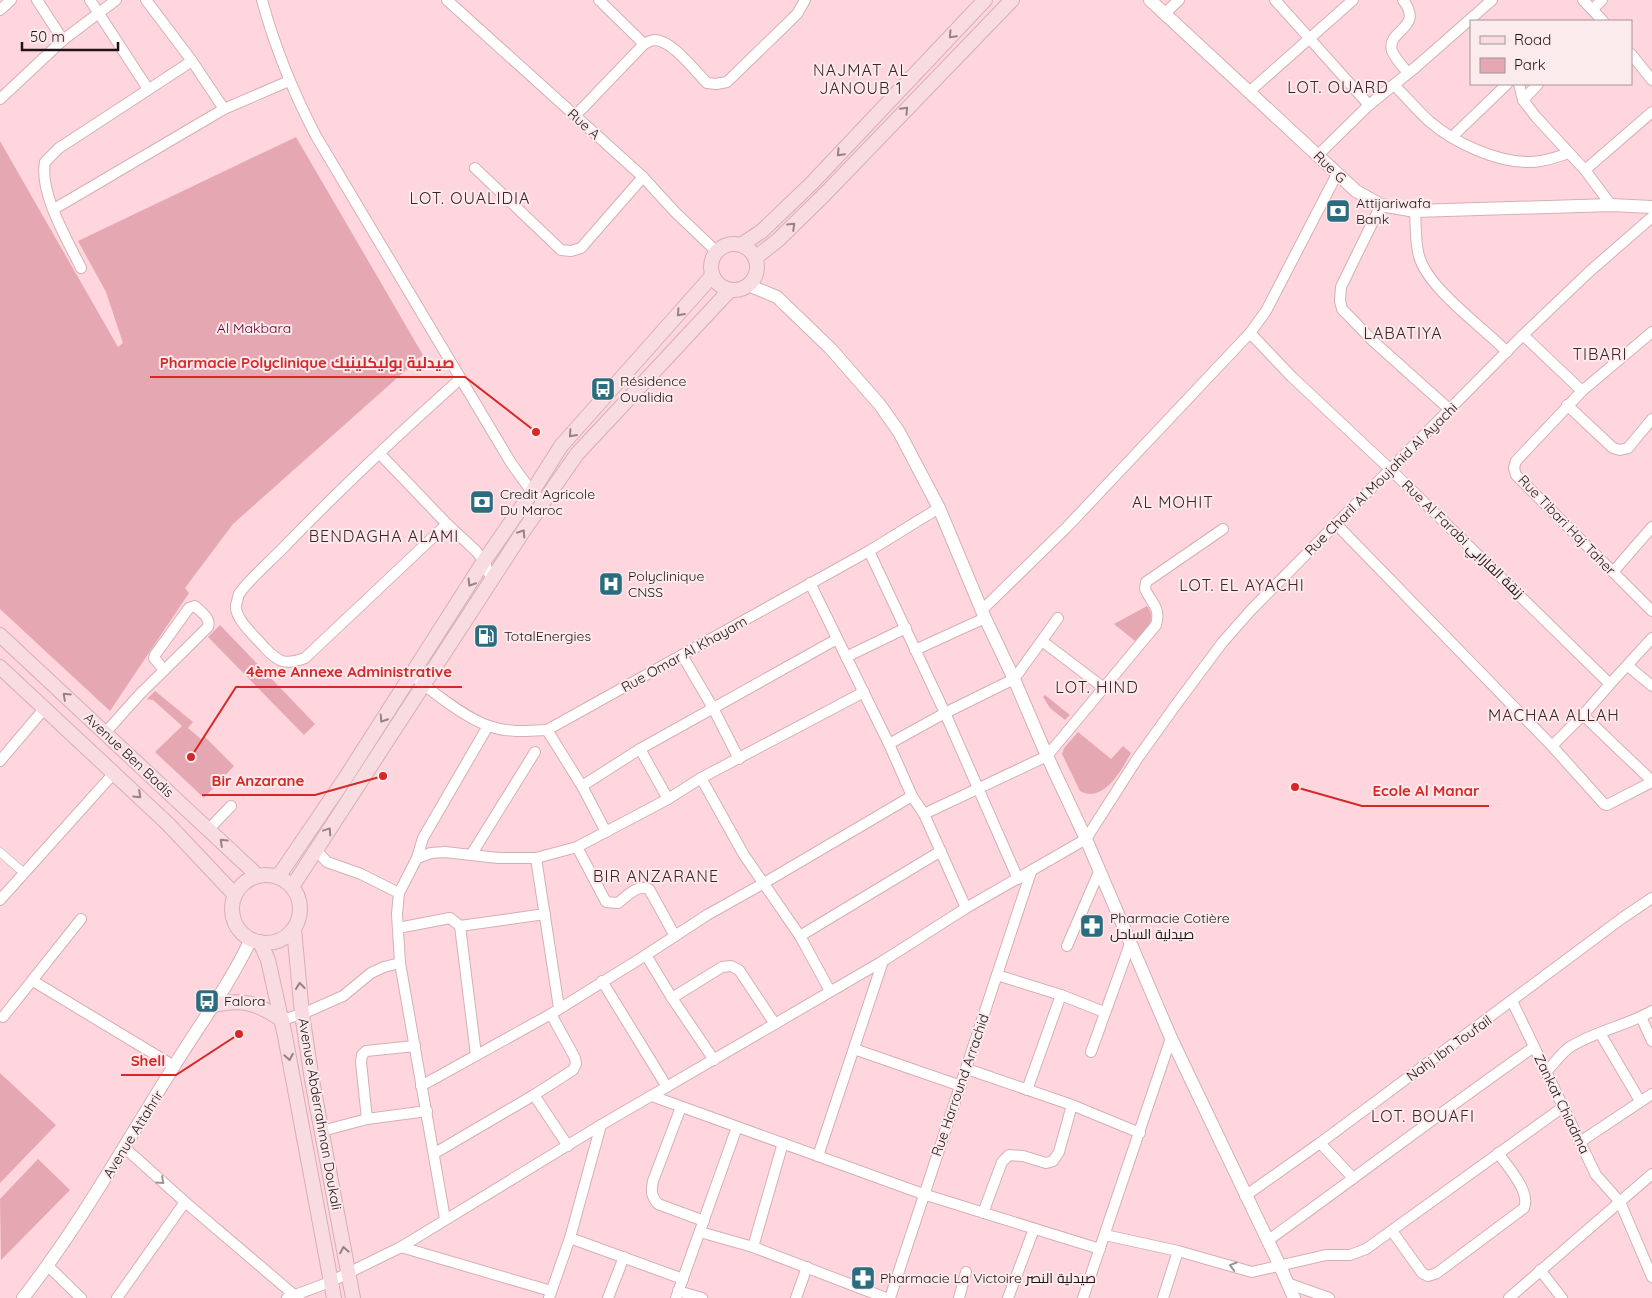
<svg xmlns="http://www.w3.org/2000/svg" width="1652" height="1298" font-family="Quicksand,Cairo,sans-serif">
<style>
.green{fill:#e5a8b2}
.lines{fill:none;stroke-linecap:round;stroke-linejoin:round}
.pedestrian-casing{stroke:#d6afb5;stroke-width:9}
.minor-casing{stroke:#d6afb5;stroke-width:12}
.tertiary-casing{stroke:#d6afb5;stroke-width:14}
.secondary-casing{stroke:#d6afb5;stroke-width:16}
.pedestrian{stroke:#fff;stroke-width:8}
.minor{stroke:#fff;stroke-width:10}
.tertiary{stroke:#fff;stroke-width:12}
.secondary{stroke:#f8dce1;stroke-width:14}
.oneway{stroke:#978185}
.oneway2{stroke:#9b9496}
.labels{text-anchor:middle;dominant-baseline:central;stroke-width:4;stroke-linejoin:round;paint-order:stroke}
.street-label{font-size:14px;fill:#201215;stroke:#fcebed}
.poi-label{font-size:14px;fill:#201215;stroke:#fcebed;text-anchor:start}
.park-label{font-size:14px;fill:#610126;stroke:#fcebed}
.quarter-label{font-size:16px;letter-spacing:1px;fill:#402228;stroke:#fcebed}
.leader{fill:none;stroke:#d62828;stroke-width:2}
.callout-dot{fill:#d62828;stroke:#fcebed;stroke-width:2}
.callout-label{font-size:15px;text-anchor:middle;font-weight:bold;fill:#d62828;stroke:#fcebed;stroke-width:4;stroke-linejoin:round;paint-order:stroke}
</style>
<rect width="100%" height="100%" fill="#ffd6dd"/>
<g class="green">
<polygon points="296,137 423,355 233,524 185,588 189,593 110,711 0,609 0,141 118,347 123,343 106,292 78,241"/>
<path d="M1147 606C1158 621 1145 630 1135 641L1114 624Z"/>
<polygon points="220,625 315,724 304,735 208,637"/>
<polygon points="155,691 193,722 188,728 201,739 204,736 234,766 204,798 155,752 182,726 153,700 147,699"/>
<polygon points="1045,695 1070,715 1065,720 1050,708 1043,697"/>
<path d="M1078 732 1111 759 1123 746 1131 753C1122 769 1104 804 1080 791L1062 754 1064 748Z"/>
<polygon points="0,1073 56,1125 0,1183"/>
<polygon points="38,1159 70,1190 1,1260 0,1199"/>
</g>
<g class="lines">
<defs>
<polyline id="pedestrian" points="0,852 24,873"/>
<g id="minor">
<polyline points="37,0 63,40"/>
<polyline points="90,0 148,89"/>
<polyline points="146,0 192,61 224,109"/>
<path d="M262 0C275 48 293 92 316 136L511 463 532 492 537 496"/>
<polyline points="447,0 643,177 675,212 717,252"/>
<polyline points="599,0 644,44"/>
<polyline points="1275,0 1369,105"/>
<path d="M1403 0C1425 29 1386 29 1392 51 1395 58 1403 67 1408 73"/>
<polyline points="1583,0 1603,21"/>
<polyline points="1593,9 1602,0"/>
<polyline points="0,10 11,0"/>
<polyline points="1164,14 1179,0"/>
<polyline points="1631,54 1652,80"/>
<polyline points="1519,84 1523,100 1536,117 1585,170 1611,205"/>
<path d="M1394 85C1406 97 1417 110 1429 121 1454 143 1498 163 1531 162 1544 162 1557 157 1569 153"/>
<polyline points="1249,92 1353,0"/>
<polyline points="0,99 63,40 116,0"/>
<polyline points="1523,100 1538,84"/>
<path d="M575 116 644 44C648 42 651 40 655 40 673 41 695 71 707 83L716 84 727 82 797 14 805 0"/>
<polyline points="1452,137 1507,84"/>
<polyline points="1318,155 1369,105 1417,66 1492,0"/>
<polyline points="475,168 561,250 571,251 581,248 643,177"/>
<polyline points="1585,170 1652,112"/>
<polyline points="1381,205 1341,287 1340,301 1342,309 1373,341 1449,409"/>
<polyline points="54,209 224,109 289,81"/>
<path d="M1415 211C1416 225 1415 242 1419 256 1428 289 1483 327 1507 352"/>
<path d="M81 268C67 239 39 193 45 162L59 148 192 61"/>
<polyline points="1250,333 1292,377 1391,470 1610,684 1652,638"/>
<polyline points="1523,335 1582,391 1652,332"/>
<polyline points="1582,391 1516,461 1514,468 1516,475 1652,611"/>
<polyline points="1567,405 1613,448 1620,450 1628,448 1652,419"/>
<polyline points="380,454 447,524 476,551 484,561 492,581"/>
<path d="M447 524 305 658C286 665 279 663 265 648 257 638 234 619 236 605 237 602 238 597 239 594 248 580 274 558 286 545 342 487 401 432 460 379"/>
<polyline points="1336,524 1552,746 1604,804 1607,805 1652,782"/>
<polyline points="869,551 945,713 1018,879"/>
<polyline points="1613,572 1652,527"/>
<polyline points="810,583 889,744 912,796 924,814 966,908"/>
<polyline points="982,610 1067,527 1250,333 1266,311 1337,174"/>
<polyline points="1042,641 1104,688"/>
<polyline points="915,650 985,618"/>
<polyline points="682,655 713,708 739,759"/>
<polyline points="846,657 906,628"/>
<polyline points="1628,666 1652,686"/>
<path d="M412 675C430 690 467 719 489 726 508 733 528 731 547 730L869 551 939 508"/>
<polyline points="1583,715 1652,781"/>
<polyline points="547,730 582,786 606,832"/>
<path d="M105 733 140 694 208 627C211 618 201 612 195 606L189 608 155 655 154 658 164 670"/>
<polyline points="889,744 945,713 1014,679 1058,618"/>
<polyline points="1552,746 1583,715 1610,684"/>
<polyline points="640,749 668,799"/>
<polyline points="0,761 44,709"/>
<polyline points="701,778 744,855 800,936 830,991"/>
<polyline points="582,786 640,749 837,639"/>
<path d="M924 814 1047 756 1156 625C1161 608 1152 604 1145 589L1146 582 1223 529"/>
<polyline points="209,829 231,806"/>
<path d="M577 847 606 902 618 903C627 896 637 884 649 889L675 936"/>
<polyline points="316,850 327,862 361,874 399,893"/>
<polyline points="471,855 535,752"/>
<polyline points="417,858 423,838 488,726"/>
<polyline points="536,858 559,1008"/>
<polyline points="0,900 114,773"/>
<polyline points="460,926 545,914"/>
<polyline points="398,928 450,918 460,926 476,1055"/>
<polyline points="800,936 941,851"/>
<polyline points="1067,946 1099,872"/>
<polyline points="646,955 672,998 714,1060"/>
<polyline points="997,975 1061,995 1104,1012"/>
<polyline points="33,981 174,1066"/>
<polyline points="602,981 667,1087"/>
<polyline points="672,998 722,967 731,966 739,970 775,1024"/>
<polyline points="1512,1001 1596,1175 1620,1202 1652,1277"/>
<polyline points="3,1017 81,919"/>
<polyline points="1641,1017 1652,1041"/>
<polyline points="282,1020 302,1014 343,996 371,973 384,967 400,963"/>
<polyline points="1600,1033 1640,1101"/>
<polyline points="854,1049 961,1086"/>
<polyline points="1091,1052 1130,944"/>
<polyline points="967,1069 1072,1105 1140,1133"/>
<path d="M1546 1072C1554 1064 1561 1053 1570 1047 1595 1031 1626 1026 1652 1011"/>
<polyline points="421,1086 551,1014 646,955 707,915 764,883 912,796"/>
<polyline points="1027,1090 1061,995"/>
<polyline points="534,1095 568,1146"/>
<polyline points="652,1096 923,1194 1100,1249"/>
<path d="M681 1107 653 1181C651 1191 651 1196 658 1204L704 1221"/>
<polyline points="367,1119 361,1062 362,1055 366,1051 415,1046"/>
<polyline points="322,1131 367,1119 427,1111"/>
<polyline points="1580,1142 1652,1094"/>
<polyline points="1320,1143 1353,1178"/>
<polyline points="125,1148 185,1202 293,1294 299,1296"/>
<polyline points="435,1153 534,1095 573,1070 576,1064 575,1058 551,1014"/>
<polyline points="818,1156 883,961"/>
<polyline points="1245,1196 1320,1143 1621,919 1652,898"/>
<polyline points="983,1213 1002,1162 1009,1155 1023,1156 1046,1163 1053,1161 1059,1152 1072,1105"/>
<polyline points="445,1219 400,963 397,914 399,893 417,858 431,853 445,852 498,858 536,858 577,847 668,799 701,778 864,692"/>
<path d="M1392 1231 1422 1273 1428 1276 1437 1273 1524 1208C1531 1192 1508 1167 1498 1153"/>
<polyline points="700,1232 753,1247 886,1298"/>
<polyline points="1105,1235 1178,1251 1252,1272 1326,1255 1350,1255 1366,1249 1563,1107"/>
<polyline points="570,1238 683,1279"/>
<path d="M1267 1241C1357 1177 1443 1110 1534 1047"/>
<polyline points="401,1247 551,1291"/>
<polyline points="753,1247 783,1143"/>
<polyline points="48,1266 81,1298"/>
<polyline points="1540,1270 1562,1298"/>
<polyline points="1287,1283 1329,1298"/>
<polyline points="678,1291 702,1298"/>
<polyline points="117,1298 185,1202"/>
<polyline points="287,1298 330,1282 401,1247 601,1125 883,961 966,908 1086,839 1137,759 1178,702 1222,643 1251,610 1523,335 1589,272 1652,217"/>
<polyline points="549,1298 570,1238 601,1125"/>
<polyline points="608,1298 624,1257"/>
<polyline points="676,1298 737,1127"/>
<polyline points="796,1298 807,1267"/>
<polyline points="890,1298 1031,872"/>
<polyline points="959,1298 966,1272"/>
<polyline points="1008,1298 1034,1229"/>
<polyline points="1083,1298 1171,1038"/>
<polyline points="1163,1298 1178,1251"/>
<polyline points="1509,1298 1652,1174"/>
</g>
<g id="tertiary">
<polyline points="1150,0 1356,191 1381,205 1415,211 1611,205 1652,207"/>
<polyline points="748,285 777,297 831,349 880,405 899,432 939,508 985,618 1014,679 1047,756 1086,839 1171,1038 1280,1266 1294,1298"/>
<path d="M23 1298C80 1225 125 1144 174 1066 200 1024 230 984 251 939"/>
</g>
<g id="secondary">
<circle cx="734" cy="267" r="23"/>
<polyline points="741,245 762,231 812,183 985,0"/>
<polyline points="755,258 778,240 824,195 1012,0"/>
<polyline points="0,635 258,876"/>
<polyline points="0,667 168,824 235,895"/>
<circle cx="266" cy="909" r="34"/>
<polyline points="278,877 346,777 484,561 532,492 561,446 712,276"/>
<polyline points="292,887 524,530 577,454 730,290"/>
<polyline points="294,929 302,1014 312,1080 353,1298"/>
<polyline points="260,942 268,960 285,1036 334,1298"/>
<path d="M214 1005C243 998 259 1004 282 1020"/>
</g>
</defs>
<use href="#pedestrian" class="pedestrian-casing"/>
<use href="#minor" class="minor-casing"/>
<use href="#tertiary" class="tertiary-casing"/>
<use href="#secondary" class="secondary-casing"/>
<use href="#pedestrian" class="pedestrian"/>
<use href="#minor" class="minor"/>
<use href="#tertiary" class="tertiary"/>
<use href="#secondary" class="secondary"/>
</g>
<defs><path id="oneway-chevron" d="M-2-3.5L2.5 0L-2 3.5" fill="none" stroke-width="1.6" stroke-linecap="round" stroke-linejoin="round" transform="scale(1.25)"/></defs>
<g class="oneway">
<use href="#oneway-chevron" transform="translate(952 35) rotate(133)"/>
<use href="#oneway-chevron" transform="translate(905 110) rotate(-46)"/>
<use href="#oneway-chevron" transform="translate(840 153) rotate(133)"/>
<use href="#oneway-chevron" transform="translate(792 226) rotate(-44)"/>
<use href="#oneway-chevron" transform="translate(680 313) rotate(132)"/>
<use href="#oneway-chevron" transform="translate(572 434) rotate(132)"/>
<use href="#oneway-chevron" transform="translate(522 533) rotate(-57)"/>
<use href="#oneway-chevron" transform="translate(471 583) rotate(122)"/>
<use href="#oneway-chevron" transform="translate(66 696) rotate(-137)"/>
<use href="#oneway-chevron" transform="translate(383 719) rotate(123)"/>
<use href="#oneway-chevron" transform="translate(138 795) rotate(43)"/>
<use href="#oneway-chevron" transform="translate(328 831) rotate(-56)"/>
<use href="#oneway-chevron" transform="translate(223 842) rotate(-137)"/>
<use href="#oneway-chevron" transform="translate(300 986) rotate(-96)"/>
<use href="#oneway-chevron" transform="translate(289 1057) rotate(80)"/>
<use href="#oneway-chevron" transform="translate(344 1250) rotate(-100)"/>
</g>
<g class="oneway2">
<use href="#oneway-chevron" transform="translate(161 1181) rotate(42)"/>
<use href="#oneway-chevron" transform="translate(1233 1266) rotate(-164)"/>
</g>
<defs>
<symbol id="bank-square" viewBox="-11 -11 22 22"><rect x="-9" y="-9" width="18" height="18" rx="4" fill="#2b6d7f" stroke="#fcebed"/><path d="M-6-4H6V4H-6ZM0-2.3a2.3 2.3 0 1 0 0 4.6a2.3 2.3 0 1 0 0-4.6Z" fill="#fff"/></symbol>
<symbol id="bus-square" viewBox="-11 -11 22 22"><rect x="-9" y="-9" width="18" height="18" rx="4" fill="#2b6d7f" stroke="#fcebed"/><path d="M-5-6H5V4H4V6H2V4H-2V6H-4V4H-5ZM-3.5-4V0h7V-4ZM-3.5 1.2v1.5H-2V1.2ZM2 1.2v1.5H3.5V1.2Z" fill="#fff"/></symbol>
<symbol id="hospital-square" viewBox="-11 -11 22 22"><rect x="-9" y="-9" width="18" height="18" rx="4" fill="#2b6d7f" stroke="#fcebed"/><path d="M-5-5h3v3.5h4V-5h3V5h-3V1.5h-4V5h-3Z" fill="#fff"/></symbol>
<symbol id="fuel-square" viewBox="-11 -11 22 22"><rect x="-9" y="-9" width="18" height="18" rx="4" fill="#2b6d7f" stroke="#fcebed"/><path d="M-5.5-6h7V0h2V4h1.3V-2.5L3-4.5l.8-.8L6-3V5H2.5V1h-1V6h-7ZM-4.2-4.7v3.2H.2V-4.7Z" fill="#fff"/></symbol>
<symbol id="pharmacy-square" viewBox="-11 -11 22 22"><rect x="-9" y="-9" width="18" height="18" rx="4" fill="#2b6d7f" stroke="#fcebed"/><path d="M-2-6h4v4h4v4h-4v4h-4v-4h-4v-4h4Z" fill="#fff"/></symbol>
</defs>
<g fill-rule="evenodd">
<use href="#bank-square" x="1324" y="197" width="28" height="28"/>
<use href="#bus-square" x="589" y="375" width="28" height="28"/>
<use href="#bank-square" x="468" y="488" width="28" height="28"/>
<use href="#hospital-square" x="597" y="570" width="28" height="28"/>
<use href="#fuel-square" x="472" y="622" width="28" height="28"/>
<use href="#pharmacy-square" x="1078" y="912" width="28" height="28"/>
<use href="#bus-square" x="193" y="987" width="28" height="28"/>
<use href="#pharmacy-square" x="849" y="1264" width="28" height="28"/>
</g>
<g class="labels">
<g class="street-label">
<text transform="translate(584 124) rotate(42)">Rue A</text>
<text transform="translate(1330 167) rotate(44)">Rue G</text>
<text transform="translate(1381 479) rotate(-45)">Rue Charil Al Moujahid Al Ayachi</text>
<text transform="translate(1567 525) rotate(46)">Rue Tibari Haj Taher</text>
<text transform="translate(1463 539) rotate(44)">Rue Al Farabi زنقة الفارابي</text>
<text transform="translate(684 654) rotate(-29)">Rue Omar Al Khayam</text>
<text transform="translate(129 755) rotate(43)">Avenue Ben Badis</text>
<text transform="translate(1449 1048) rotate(-36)">Nahj Ibn Toufail</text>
<text transform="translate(960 1085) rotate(-71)">Rue Harround Arrachid</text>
<text transform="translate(1562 1104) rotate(64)">Zankat Chiadma</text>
<text transform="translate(320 1114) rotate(80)">Avenue Abderrahman Doukali</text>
<text transform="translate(133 1134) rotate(-58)">Avenue Attahrir</text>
</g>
<g class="poi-label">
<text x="1356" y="203">Attijariwafa<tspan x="1356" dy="16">Bank</tspan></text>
<text x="620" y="381">Résidence<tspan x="620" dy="16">Oualidia</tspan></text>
<text x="500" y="494">Credit Agricole<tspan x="500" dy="16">Du Maroc</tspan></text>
<text x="628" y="576">Polyclinique<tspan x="628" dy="16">CNSS</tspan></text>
<text x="504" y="636">TotalEnergies</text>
<text x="1110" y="918">Pharmacie Cotière<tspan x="1110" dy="16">صيدلية الساحل</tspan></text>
<text x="224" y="1001">Falora</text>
<text x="880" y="1278">Pharmacie La Victoire صيدلية النصر</text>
</g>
<g class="park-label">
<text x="254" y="328">Al Makbara</text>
</g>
<g class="quarter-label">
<text x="861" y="70">NAJMAT AL<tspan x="861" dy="18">JANOUB 1</tspan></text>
<text x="1338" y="87">LOT. OUARD</text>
<text x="470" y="198">LOT. OUALIDIA</text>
<text x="1403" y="333">LABATIYA</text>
<text x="1600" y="354">TIBARI</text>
<text x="1173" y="502">AL MOHIT</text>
<text x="384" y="536">BENDAGHA ALAMI</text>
<text x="1242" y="585">LOT. EL AYACHI</text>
<text x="1097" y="687">LOT. HIND</text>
<text x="1554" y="715">MACHAA ALLAH</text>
<text x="656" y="876">BIR ANZARANE</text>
<text x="1423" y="1116">LOT. BOUAFI</text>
</g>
</g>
<path class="leader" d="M536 432L465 377H150M191 757L236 687H462M383 776L315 795H202M1295 787L1362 806H1489M239 1034L176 1075H121"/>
<g class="callout-dot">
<circle cx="536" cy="432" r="5"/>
<circle cx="191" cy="757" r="5"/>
<circle cx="383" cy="776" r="5"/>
<circle cx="1295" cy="787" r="5"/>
<circle cx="239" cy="1034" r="5"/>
</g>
<g class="callout-label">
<text x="307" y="368">Pharmacie Polyclinique صيدلية بوليكلينيك</text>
<text x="349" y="677">4ème Annexe Administrative</text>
<text x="258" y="786">Bir Anzarane</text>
<text x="1426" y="796">Ecole Al Manar</text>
<text x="148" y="1066">Shell</text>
</g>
<rect x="1470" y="20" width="162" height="65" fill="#fcebed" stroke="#a49497"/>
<rect x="1480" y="36" width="25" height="8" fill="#f8dce1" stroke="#a49497"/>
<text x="1514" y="45" font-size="15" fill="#201215">Road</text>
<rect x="1480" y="58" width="25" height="15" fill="#e5a8b2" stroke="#a49497"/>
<text x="1514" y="70" font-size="15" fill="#201215">Park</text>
<path d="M22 42v8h96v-8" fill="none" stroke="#201215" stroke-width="2.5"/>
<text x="30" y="42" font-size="15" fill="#201215" stroke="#fcebed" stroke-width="4" paint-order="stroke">50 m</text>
</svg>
